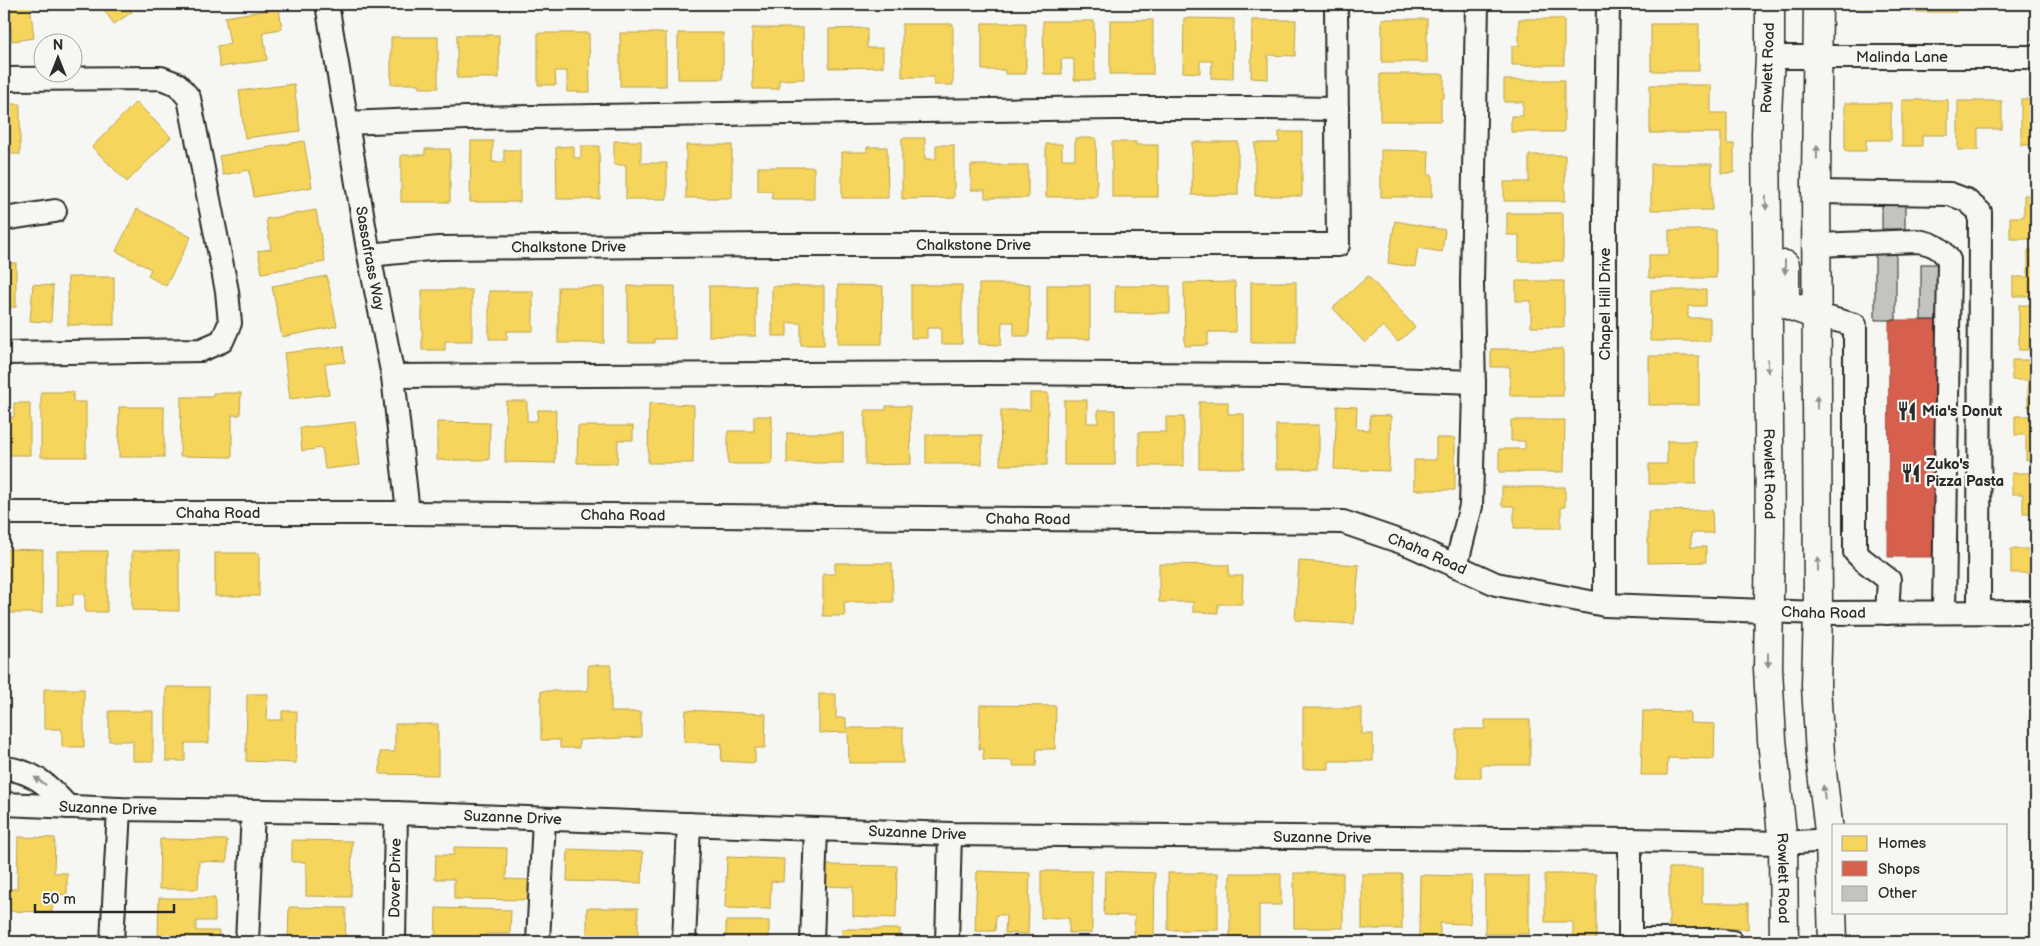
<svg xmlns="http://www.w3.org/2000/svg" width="2040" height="946" font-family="'Balsamiq Sans',sans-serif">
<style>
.homes{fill:#f6d55c;stroke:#b9a24d}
.shops{fill:#d6604d;stroke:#a35043}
.building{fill:#c3c3c0;stroke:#2b2b2b}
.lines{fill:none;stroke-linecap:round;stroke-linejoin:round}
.minor-casing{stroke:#2b2b2b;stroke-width:26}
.major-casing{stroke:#2b2b2b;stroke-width:31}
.minor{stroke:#f6f6f2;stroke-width:22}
.major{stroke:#f6f6f2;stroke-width:28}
.oneway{fill:#90908e}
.labels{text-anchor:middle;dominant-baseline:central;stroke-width:5;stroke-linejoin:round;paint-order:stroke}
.street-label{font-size:15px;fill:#2b2b2b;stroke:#f6f6f2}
.poi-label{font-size:15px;font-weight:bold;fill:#2b2b2b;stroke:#f6f6f2;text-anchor:start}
</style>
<rect width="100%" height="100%" fill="#f6f6f2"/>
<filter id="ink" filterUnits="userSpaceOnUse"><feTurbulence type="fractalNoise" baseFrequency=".02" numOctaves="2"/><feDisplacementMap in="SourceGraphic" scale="10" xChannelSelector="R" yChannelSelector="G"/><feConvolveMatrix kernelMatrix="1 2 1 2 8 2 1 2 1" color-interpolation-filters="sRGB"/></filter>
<g filter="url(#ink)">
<g class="homes">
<polygon points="4,4 30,4 34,38 12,41 11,29 4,30"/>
<polygon points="100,4 127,4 132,12 114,24"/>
<rect x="1849" y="4" width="40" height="4"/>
<rect x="1914" y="4" width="42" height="8"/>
<rect x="1975" y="4" width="44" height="4"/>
<polygon points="279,8 282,29 263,32 267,60 220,67 217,46 230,44 225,17"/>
<polygon points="1184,18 1234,19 1233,79 1211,78 1212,61 1200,61 1200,73 1183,72"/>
<rect x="1382" y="19" width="45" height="43"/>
<polygon points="1519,19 1564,19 1564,65 1512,65 1512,46 1519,46"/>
<rect x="1110" y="20" width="43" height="54"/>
<polygon points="1252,20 1296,20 1295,56 1268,55 1268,79 1251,78"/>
<polygon points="1043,21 1094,21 1095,80 1074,80 1074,59 1061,59 1062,74 1044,74"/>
<polygon points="982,23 1026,23 1026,74 1005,74 1005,70 982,70"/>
<polygon points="902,24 953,24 953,85 934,85 934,77 902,77"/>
<rect x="1651" y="24" width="48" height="47"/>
<polygon points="752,28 803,28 804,79 779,80 779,89 753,89"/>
<polygon points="867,28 867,48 883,48 883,67 829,68 829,29"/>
<polygon points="538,33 589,33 590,92 567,92 567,71 555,71 556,85 538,85"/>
<rect x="620" y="33" width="46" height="53"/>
<rect x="678" y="33" width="45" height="46"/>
<rect x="457" y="35" width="42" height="43"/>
<polygon points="391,37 438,37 438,88 420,88 420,84 391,84"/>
<polygon points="1380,74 1444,74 1444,98 1441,98 1441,121 1380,121"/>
<polygon points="1504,80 1564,80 1564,132 1511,132 1511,116 1523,116 1523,102 1504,102"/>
<polygon points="294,84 300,131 245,138 239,91"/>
<polygon points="1650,85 1711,85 1711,113 1727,113 1727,144 1734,144 1734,173 1721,173 1721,133 1650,133"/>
<rect x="2021" y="99" width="15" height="46"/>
<polygon points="1902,100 1948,100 1948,135 1922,135 1922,146 1902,146"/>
<polygon points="1958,101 2002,101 2002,129 1978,129 1978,150 1958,150"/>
<polygon points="136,102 171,137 127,182 92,147"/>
<polygon points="1845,103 1891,103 1891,140 1866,140 1866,151 1845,151"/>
<rect x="4" y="104" width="16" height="50"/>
<polygon points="1279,132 1302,132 1302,196 1255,196 1255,143 1279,143"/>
<polygon points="902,138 925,138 925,159 936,159 936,145 954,145 954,198 902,199"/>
<polygon points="1075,138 1096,138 1097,197 1046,197 1046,144 1062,144 1062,159 1075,159"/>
<polygon points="304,141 312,187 254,197 249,170 223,175 219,156"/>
<polygon points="471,141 493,141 492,162 504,162 504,150 520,150 520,202 470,202"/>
<polygon points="614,141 641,141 641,163 667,163 667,199 626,199 626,165 614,165"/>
<polygon points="1112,142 1136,142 1136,145 1158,145 1158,197 1112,197"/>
<rect x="1192" y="142" width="46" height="53"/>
<rect x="686" y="145" width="46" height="53"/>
<polygon points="574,146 574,158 581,158 581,146 599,146 600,199 557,199 556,147"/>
<polygon points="867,147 887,147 888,198 842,198 842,152 867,152"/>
<polygon points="425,149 450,149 450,202 401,202 401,155 425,155"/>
<polygon points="1381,150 1429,151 1428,175 1432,175 1432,197 1381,197"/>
<polygon points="1529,155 1565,155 1565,201 1504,201 1504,182 1529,182"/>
<rect x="1651" y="164" width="61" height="46"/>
<polygon points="971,165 1028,165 1028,198 985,198 985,190 971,190"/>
<polygon points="758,167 814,167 814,199 772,199 772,191 758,191"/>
<polygon points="2024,195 2036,195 2036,239 2010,239 2010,217 2024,217"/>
<polygon points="137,209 191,237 166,286 148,276 151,269 116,251"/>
<polygon points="316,210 325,262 262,273 258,251 271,249 266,219"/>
<polygon points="1507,213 1563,213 1563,261 1519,261 1519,235 1507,235"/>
<polygon points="1395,221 1445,230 1442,252 1418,248 1415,267 1388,263"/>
<polygon points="1669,230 1716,230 1716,278 1649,278 1649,255 1669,255"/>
<polygon points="2028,250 2036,250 2036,296 2013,296 2013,277 2028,277"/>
<rect x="4" y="263" width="12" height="44"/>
<polygon points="327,276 337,326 282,337 272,286"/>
<polygon points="1368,276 1415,327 1398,342 1383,326 1365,343 1333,308"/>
<rect x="68" y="277" width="46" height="48"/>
<polygon points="1516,281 1564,281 1564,327 1531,327 1531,301 1516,301"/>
<polygon points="1235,282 1236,332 1208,332 1208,345 1185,346 1184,283"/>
<rect x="1251" y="282" width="45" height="60"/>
<polygon points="33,284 53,286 51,322 30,321"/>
<polygon points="979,284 1030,284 1029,336 1014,336 1014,322 1002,322 1001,345 979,344"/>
<polygon points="838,285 883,286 882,344 838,344"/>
<polygon points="911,285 962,285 962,344 941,344 941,328 927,328 927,338 911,338"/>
<rect x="1047" y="285" width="43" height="54"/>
<polygon points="628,286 675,286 675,339 654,339 654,343 628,343"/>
<rect x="709" y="286" width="47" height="50"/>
<polygon points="772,286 824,286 824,345 801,345 801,323 787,323 787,336 772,336"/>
<rect x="1115" y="286" width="55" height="27"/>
<rect x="558" y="287" width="46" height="56"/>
<polygon points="422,290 472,290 472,341 445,341 445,350 422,350"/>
<polygon points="1651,290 1706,290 1706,306 1688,306 1688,318 1710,318 1710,341 1650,341"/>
<polygon points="489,291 533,291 533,331 507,331 507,339 489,339"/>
<rect x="2019" y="305" width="17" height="45"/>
<polygon points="343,346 345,362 325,364 329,394 290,399 284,353"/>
<polygon points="1491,349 1563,349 1563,396 1510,396 1510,367 1491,367"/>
<rect x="1649" y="356" width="50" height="49"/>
<polygon points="2012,360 2036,360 2036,407 2028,407 2028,380 2012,380"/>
<polygon points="41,392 73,392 73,402 86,402 86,457 41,457"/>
<polygon points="213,393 241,393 240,415 232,415 232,457 180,456 181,397 213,397"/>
<polygon points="1030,393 1048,393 1047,465 1000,465 1001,410 1030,410"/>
<polygon points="1064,400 1087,400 1087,423 1098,423 1098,410 1115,410 1115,465 1064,465"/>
<polygon points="506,401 527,401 527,421 537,421 538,410 556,410 555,463 505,462"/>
<polygon points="1199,402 1228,402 1228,414 1244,414 1244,468 1199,468"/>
<polygon points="14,403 30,403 30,455 4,455 4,417 14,417"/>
<polygon points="649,403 694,405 693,463 648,463"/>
<polygon points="886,406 910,406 911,464 865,465 865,410 886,410"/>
<polygon points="1337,406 1357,407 1356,429 1369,430 1370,415 1391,416 1389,471 1334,469"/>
<rect x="119" y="407" width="45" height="50"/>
<polygon points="754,416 772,416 772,464 728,464 728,431 754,431"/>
<polygon points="2015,416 2036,416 2036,460 2026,460 2026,435 2015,435"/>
<polygon points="1166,417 1184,417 1184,466 1139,466 1139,432 1166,432"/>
<polygon points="1511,420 1565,420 1564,472 1499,472 1499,449 1525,449 1525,441 1511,441"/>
<polygon points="355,422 360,465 325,469 322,448 302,451 300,428"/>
<polygon points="437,422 490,423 489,460 437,460"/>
<rect x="1276" y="425" width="43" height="44"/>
<polygon points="578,426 633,426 633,440 618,440 617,463 577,463"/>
<rect x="787" y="433" width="56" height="30"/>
<rect x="926" y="435" width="56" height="29"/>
<polygon points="1436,438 1455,438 1455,490 1414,490 1414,460 1436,460"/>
<polygon points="1667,441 1696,441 1696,484 1649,484 1649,464 1667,464"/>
<polygon points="2012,473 2036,473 2036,513 2023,513 2023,494 2012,494"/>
<polygon points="1502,487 1565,487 1565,507 1561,507 1561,528 1514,528 1514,506 1502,506"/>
<polygon points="1712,510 1713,533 1691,533 1691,547 1706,547 1706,562 1648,563 1648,511"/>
<polygon points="2031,527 2036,527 2036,573 2011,573 2011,549 2031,549"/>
<polygon points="4,549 43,550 42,613 4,613"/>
<polygon points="57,551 107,551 107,612 85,612 85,594 73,594 73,605 57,605"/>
<polygon points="132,551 179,551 179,611 132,610"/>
<rect x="215" y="553" width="44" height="43"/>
<polygon points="1299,561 1359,565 1354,624 1295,620"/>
<polygon points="835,563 892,563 893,602 844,602 845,616 823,616 823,574 835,574"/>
<polygon points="1159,564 1229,565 1229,576 1243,576 1242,604 1218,604 1218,613 1193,612 1193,602 1159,602"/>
<polygon points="588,665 611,665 611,712 641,712 641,737 579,740 579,748 560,748 560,740 541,740 541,691 588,691"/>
<rect x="4" y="668" width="4" height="45"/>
<polygon points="166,687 209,687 209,743 185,743 185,761 166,761"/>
<polygon points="44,689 84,689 84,747 62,747 62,729 44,729"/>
<polygon points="247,694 268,694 267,720 282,720 282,711 297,711 296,763 246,761"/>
<polygon points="819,694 836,694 836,718 846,718 846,728 903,728 903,763 849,763 848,732 819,733"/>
<polygon points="980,705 1056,706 1055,749 1037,749 1036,766 1013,766 1013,761 983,760 984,749 979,749"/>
<polygon points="1303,708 1362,708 1362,734 1373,734 1373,761 1329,761 1329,769 1303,769"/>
<polygon points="686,710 766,714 765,748 755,748 755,763 721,761 722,744 684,742"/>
<polygon points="109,711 153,711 153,761 133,761 133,741 109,741"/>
<polygon points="1643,711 1690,712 1690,723 1715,724 1714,759 1668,758 1667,775 1641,775"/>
<polygon points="1485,720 1530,720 1530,765 1481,765 1481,778 1456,778 1456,729 1485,729"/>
<polygon points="395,724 438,724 438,775 380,774 380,752 395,752"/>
<polygon points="18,837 55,838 54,873 67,873 67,895 53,894 52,912 4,911 4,889 17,889"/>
<polygon points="160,839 227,840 227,862 199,861 198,889 159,889"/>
<polygon points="292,840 352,841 351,897 306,896 306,862 292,862"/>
<polygon points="454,847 507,848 506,879 531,880 530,900 454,899 454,879 435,879 436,855 454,855"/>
<polygon points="568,849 643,852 642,883 567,881"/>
<polygon points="727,857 784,859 783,882 771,881 770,909 725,908"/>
<polygon points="824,865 897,866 896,918 853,916 853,887 824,886"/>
<polygon points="1669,868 1702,868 1702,903 1748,903 1748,929 1669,929"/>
<polygon points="977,871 1030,873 1028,934 1005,933 1006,915 996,915 995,931 975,931"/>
<polygon points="1041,871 1092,871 1092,933 1069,933 1069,918 1041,918"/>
<polygon points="1105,871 1155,873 1154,936 1134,936 1135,916 1104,915"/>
<rect x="1168" y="873" width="50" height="57"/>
<polygon points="1230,873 1281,873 1281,905 1259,905 1259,937 1230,937"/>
<rect x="1294" y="873" width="49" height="55"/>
<rect x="1362" y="874" width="40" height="55"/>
<polygon points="1545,874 1596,874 1596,941 1573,941 1573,922 1545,922"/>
<polygon points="1420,875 1472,876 1470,924 1440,923 1440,940 1419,939"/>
<rect x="1485" y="876" width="44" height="58"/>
<polygon points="159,898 215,898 215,921 196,921 196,931 219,931 218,942 158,942"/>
<polygon points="289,907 346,908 345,942 288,942"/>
<polygon points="436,908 511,910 510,934 486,934 485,942 435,942"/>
<rect x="587" y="908" width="51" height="34"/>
<rect x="726" y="921" width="43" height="21"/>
<rect x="842" y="929" width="58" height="13"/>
<polygon points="62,939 62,942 10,942 10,940"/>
</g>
<polygon class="shops" points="1889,320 1937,320 1936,557 1888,557"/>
<g class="building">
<rect x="1882" y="200" width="23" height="29"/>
<polygon points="1875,251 1896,252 1896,320 1875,320"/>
<rect x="1921" y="264" width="16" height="56"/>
</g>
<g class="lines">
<defs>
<g id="minor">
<path id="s1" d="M327 4 369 255 393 376 408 513"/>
<path id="s2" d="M1770 57H2036"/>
<polyline points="4,79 161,78 177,84 189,98 227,291 230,323 222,341 201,350 4,353"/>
<polyline points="347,123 466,118 1115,108 1267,108 1337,109"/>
<polyline points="1816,192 1950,194 1966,200 1980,212 1979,612"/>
<polyline points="4,219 55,211"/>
<path d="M1817 245 1917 241C1931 243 1941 247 1949 260L1944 612"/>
<path id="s3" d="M369 255 439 248 774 245H1338L1336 4"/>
<polyline points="1817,315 1855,325 1855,552 1862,559 1889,580 1887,613"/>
<polyline points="393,376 983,373 1280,375 1474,382"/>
<path id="s4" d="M4 513H408L1343 522 1410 545 1496 584 1605 605 1818 613 2036 612"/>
<polyline points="1456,566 1471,506 1474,392 1472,284 1477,4"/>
<polyline points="1605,605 1605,203 1608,4"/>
<path d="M4 768C34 771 49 786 68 807"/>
<path id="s5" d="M4 804 119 809 396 813 950 834 1630 840 1783 843 1830 840"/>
<polyline points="1630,840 1630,942"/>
<polyline points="1630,940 1714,940 1732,942"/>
<polyline points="112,942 119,809"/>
<polyline points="247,942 253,811"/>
<path id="s6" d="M394 942 396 813"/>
<polyline points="538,942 544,819"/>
<polyline points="684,942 689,824"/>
<polyline points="812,942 816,829"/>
<polyline points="947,942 950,834"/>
</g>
<g id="major">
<path id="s7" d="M1770 4V57L1766 133 1770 526 1768 669 1772 740 1783 843 1784 942"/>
<polyline points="1818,4 1816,182 1818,613 1816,685 1820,755 1830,840 1833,942"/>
<polyline points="1785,265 1785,299 1791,306 1817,315"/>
</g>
</defs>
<use href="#minor" class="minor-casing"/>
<use href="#major" class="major-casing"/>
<use href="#minor" class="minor"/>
<use href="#major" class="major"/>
</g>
<defs><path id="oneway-solid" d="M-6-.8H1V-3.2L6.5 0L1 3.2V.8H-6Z" transform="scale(1.25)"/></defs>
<g class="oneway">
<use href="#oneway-solid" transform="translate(1817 152) rotate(-89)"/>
<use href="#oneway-solid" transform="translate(1766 203) rotate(89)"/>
<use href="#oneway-solid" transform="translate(1785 267) rotate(90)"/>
<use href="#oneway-solid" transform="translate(1768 366) rotate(89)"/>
<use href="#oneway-solid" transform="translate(1817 402) rotate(-90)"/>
<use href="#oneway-solid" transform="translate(1818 564) rotate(-90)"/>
<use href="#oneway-solid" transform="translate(1768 660) rotate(90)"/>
<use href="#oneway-solid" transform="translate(40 781) rotate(-146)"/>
<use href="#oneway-solid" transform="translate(1824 792) rotate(-97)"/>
</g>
</g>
<defs>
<symbol id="restaurant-bare" viewBox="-9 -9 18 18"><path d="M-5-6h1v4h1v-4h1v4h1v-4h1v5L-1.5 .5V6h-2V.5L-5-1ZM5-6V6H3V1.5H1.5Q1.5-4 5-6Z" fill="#2b2b2b" stroke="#f6f6f2" stroke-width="2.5" paint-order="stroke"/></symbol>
</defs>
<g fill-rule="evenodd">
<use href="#restaurant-bare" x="1893" y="397" width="28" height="28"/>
<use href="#restaurant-bare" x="1897" y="459" width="28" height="28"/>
</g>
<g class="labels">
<g class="street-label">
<text stroke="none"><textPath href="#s2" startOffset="132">Malinda Lane</textPath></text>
<text transform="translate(1768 68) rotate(-88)">Rowlett Road</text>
<text stroke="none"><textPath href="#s3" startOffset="605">Chalkstone Drive</textPath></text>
<text stroke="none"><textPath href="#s3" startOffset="200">Chalkstone Drive</textPath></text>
<text stroke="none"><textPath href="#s1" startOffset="258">Sassafrass Way</textPath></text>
<text transform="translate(1605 304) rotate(-90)">Chapel Hill Drive</text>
<text stroke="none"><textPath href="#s7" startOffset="470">Rowlett Road</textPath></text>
<text stroke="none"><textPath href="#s4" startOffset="214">Chaha Road</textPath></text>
<text stroke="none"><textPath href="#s4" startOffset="619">Chaha Road</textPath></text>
<text stroke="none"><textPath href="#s4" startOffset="1024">Chaha Road</textPath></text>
<text stroke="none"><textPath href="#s4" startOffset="1429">Chaha Road</textPath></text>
<text stroke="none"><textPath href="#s4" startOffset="1834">Chaha Road</textPath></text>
<text stroke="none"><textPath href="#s5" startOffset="104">Suzanne Drive</textPath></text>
<text stroke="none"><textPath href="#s5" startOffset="509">Suzanne Drive</textPath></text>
<text stroke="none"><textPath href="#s5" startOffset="914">Suzanne Drive</textPath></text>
<text stroke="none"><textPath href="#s5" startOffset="1319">Suzanne Drive</textPath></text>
<text stroke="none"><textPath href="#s6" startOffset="64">Dover Drive</textPath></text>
<text stroke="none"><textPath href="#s7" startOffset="875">Rowlett Road</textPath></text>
</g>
<g class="poi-label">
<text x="1922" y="411">Mia's Donut</text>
<text x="1926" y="464">Zuko's<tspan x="1926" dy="17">Pizza Pasta</tspan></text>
</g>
</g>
<rect width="2040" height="946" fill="none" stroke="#f6f6f2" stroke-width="20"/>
<rect x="10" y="10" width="2020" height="926" fill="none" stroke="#2b2b2b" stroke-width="2" filter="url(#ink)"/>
<rect x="1832" y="824" width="175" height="90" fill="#f6f6f2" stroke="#a5a5a2"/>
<rect x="1842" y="836" width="25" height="15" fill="#f6d55c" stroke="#a5a5a2"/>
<text x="1878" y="848" font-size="15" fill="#2b2b2b">Homes</text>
<rect x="1842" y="861" width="25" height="15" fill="#d6604d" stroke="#a5a5a2"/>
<text x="1878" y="874" font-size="15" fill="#2b2b2b">Shops</text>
<rect x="1842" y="886" width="25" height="15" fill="#c3c3c0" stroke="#a5a5a2"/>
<text x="1878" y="898" font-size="15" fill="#2b2b2b">Other</text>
<g transform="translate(58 58)"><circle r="24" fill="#f6f6f2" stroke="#a5a5a2"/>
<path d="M0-4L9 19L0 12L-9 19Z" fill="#2b2b2b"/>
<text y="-8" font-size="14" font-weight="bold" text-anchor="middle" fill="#2b2b2b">N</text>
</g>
<path d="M35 904v8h139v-8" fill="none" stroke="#2b2b2b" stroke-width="2.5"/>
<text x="42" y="904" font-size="15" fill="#2b2b2b" stroke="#f6f6f2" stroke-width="4" paint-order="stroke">50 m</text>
</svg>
